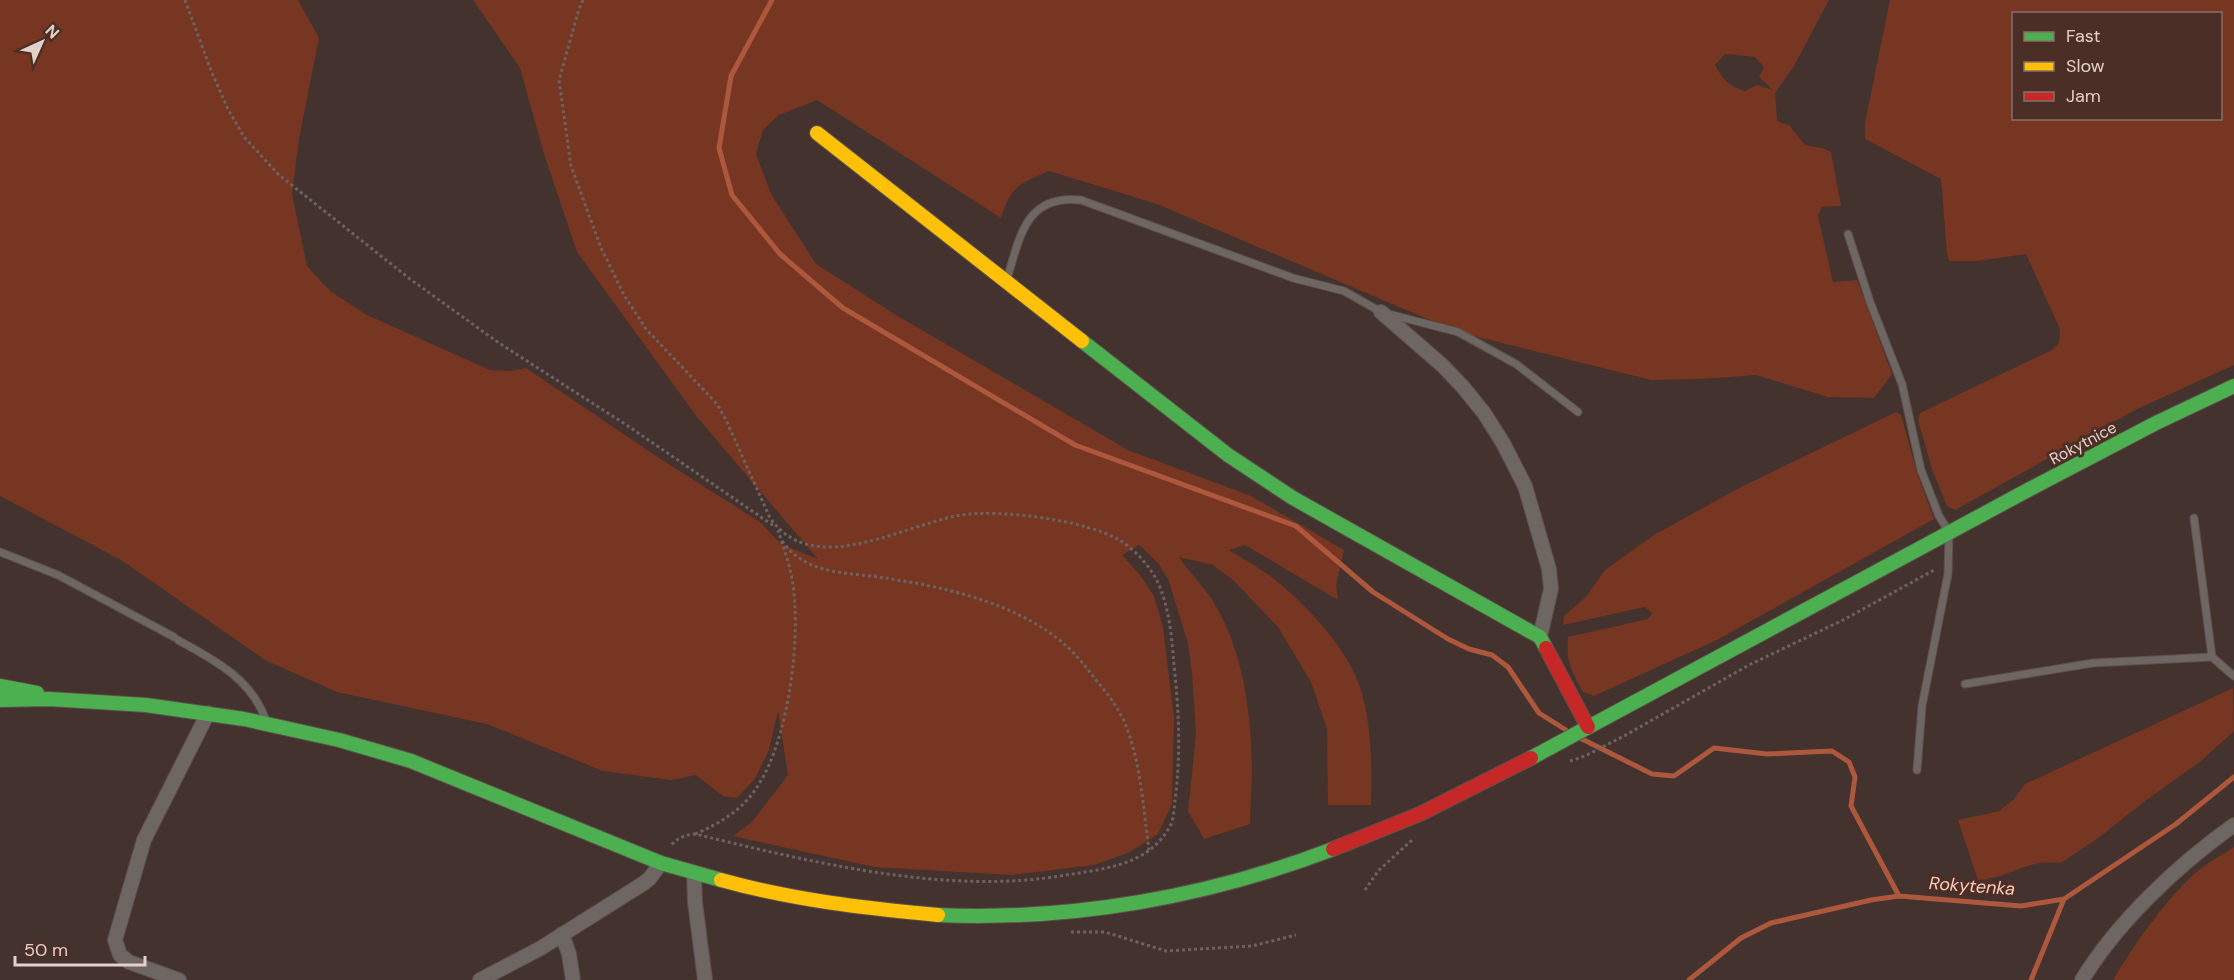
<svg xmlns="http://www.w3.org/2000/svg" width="2234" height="980" font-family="'DM Sans',sans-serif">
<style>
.green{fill:#763622;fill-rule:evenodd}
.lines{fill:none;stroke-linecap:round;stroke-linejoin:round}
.stream{stroke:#ad583d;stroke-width:5}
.lane-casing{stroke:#5e4f4b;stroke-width:9}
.street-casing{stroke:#5e4f4b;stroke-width:16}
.fast-casing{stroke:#5e4f4b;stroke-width:16}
.slow-casing{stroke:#5e4f4b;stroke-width:16}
.jam-casing{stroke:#5e4f4b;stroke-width:16}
.path{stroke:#6c6361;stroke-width:3;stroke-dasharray:3 3;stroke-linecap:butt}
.lane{stroke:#6d6663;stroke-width:7}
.street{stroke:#6d6663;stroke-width:14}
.fast{stroke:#4caf50;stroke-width:14}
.slow{stroke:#ffc107;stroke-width:14}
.jam{stroke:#c62828;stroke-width:14}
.labels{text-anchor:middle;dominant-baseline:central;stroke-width:6;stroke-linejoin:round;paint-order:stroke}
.street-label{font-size:16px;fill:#e4d0ca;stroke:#4b2e25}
.water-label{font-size:18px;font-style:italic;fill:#ffccbc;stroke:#4b2e25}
</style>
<rect width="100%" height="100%" fill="#43322d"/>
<g class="green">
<path d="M0 0H298L319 38 299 139 292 194 307 266 330 291 367 315 490 370 509 371 526 368 659 458 760 522 781 544 818 559 697 417 577 252 544 154 520 68 473 0H1829L1794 66 1775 93 1777 120 1781 123 1789 125 1805 145 1822 148 1831 152 1841 206 1822 207 1818 216 1833 282 1857 280 1892 374 1874 398 1828 397 1756 375 1702 379 1651 380 1458 332 1157 204 1049 171C1019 184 1011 186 1001 218L817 100 779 115 763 130 756 154 771 194 816 264 896 315 1128 450 1251 496 1344 550 1336 585 1338 600 1245 545 1229 550C1245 560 1264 570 1279 583 1308 607 1348 650 1360 687 1372 725 1372 765 1371 805H1328L1327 729 1311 682 1278 627 1233 580 1213 565 1179 557C1190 574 1207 589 1217 608 1244 656 1251 714 1252 769 1252 787 1250 805 1250 824L1204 839 1188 811 1196 734 1192 673 1188 643 1168 579 1158 563 1139 545 1122 555 1140 575 1154 596 1163 627 1174 717 1172 804 1158 834 1130 852 1094 865 1012 875 874 867 733 836 752 822 788 775 778 711 769 750 755 779 737 798 723 796 696 775 671 780 603 771 487 724 337 692 265 660 121 560 0 496ZM1725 54 1755 57 1764 67 1759 77 1773 90 1757 85 1745 91C1728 85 1724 81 1715 65Z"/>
<path d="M1890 0H2234V365L2137 409 1955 510 1947 506 1932 469 1918 420 1920 413 2052 350 2059 343 2060 329 2026 254 1977 261H1949L1947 253 1941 179 1865 139V123ZM2014 14H2220V118H2014Z"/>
<path d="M1896 412 1901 415 1918 476 1934 519 1719 639 1594 696 1583 692C1571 671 1566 662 1568 637L1648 619 1652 613 1645 607 1563 625 1564 616 1586 597 1605 570 1654 535 1739 488Z"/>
<path d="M2233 688 2234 731 2201 761 2148 799 2098 838 2061 863C2027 858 2009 879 1978 880L1958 820 1999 811 2014 799 2025 784Z"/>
<path d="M2234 847V980H2113C2136 942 2162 904 2195 873 2206 863 2221 856 2234 847Z"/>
</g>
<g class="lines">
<g class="stream">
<polyline points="772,0 731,76 719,148 732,195 780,254 843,308 1075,445 1296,526 1373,592 1448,639 1469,649 1492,655 1508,667 1539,713 1566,730"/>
<polyline points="1580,738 1652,774 1674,776 1714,748 1767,754 1832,751 1849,762 1855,777 1851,806 1899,896"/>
<polyline points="1689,980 1741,938 1771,923 1871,900 1899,896 2021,906 2064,899 2176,824 2234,777"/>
<polyline points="2031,980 2064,899"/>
</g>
<defs>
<g id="lane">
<polyline points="1848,234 1870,302 1902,384 1921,470 1939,516 1949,532 1948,574 1922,706 1917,770"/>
<path d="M1007 279C1020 236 1026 194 1081 200L1293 278 1344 291 1381 312 1458 332 1516 364 1578 412"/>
<polyline points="2194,518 2212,657 2234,676"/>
<polyline points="0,552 58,575 174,637"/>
<path d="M178 640C214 660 250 678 265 718"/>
<polyline points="1965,684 2093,663 2212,657"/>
</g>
<g id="street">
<polyline points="1381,312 1443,366 1463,387 1484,413 1503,443 1525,486 1549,569 1551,589 1540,637"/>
<polyline points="694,873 695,902 705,980"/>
<polyline points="562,934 569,954 573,980"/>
<polyline points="179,980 129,962 120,955 115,940 144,840 208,713"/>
<polyline points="480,980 541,948 644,883 650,878 661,863"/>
<path d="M2082 980C2118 921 2178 865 2234 825"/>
</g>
<g id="fast">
<polyline points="1082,341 1228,455 1293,498 1540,637 1546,648"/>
<polyline points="0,686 37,693"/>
<polyline points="0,700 49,699 146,705 244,719 339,740 411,761 661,863 721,880"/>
<polyline points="1531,758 2028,490 2156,423 2234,386"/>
<path d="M938 915C1072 921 1208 897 1333 849"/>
</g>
<g id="slow">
<polyline points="817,133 1082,341"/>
<path d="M721 880C793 900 863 908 938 915"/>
</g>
<g id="jam">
<polyline points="1546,648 1588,727"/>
<polyline points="1333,849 1420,814 1531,758"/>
</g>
</defs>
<use href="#lane" class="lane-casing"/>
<use href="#street" class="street-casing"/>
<use href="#fast" class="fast-casing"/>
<use href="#slow" class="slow-casing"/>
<use href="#jam" class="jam-casing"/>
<g class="path">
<polyline points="185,0 212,73 228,109 244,137 279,175 410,279 499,343 628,426 774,526"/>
<path d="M583 0 579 9 559 80 571 166 601 248 624 295 646 329 717 404 726 420 770 518C814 580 902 525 961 515 1000 509 1087 520 1121 541 1138 552 1154 571 1161 590 1170 614 1172 640 1174 665 1179 710 1181 755 1175 800 1174 809 1174 821 1169 828 1148 865 1104 869 1066 875 948 896 811 862 695 834 684 835 678 838 670 846"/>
<path d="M782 541C786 545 789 551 794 554 818 575 856 573 885 578 945 587 1016 603 1063 643 1075 653 1086 667 1096 680 1107 693 1117 706 1124 721 1141 761 1143 807 1149 850"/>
<polyline points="1570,761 1585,756 1624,736 1749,665 1843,620 1936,569"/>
<path d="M695 834C721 823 744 809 759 784 789 737 802 634 792 579 789 562 783 546 778 530"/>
<polyline points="1365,890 1378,871 1412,840"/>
<polyline points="1071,932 1105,932 1166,951 1252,946 1296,935"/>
</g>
<use href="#lane" class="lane"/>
<use href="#street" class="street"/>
<use href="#fast" class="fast"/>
<use href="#slow" class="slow"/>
<use href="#jam" class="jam"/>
</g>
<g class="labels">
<g class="street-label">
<text transform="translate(2083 443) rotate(-28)">Rokytnice</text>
</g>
<g class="water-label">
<text transform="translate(1972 886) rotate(4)">Rokytenka</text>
</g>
</g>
<rect x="2012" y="12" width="210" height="108" fill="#4b2e25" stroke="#886f67" stroke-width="1.5"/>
<rect x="2024" y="32" width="30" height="9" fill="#4caf50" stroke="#886f67" stroke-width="1.5"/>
<text x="2066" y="42" font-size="18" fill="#e4d0ca">Fast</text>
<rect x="2024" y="62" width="30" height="9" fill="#ffc107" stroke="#886f67" stroke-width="1.5"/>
<text x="2066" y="72" font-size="18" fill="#e4d0ca">Slow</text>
<rect x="2024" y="92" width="30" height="9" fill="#c62828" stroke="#886f67" stroke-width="1.5"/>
<text x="2066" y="102" font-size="18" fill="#e4d0ca">Jam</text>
<g transform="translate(42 42) rotate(45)" stroke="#4b2e25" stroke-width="4.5" paint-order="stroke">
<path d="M0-4.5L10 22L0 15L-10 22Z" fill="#e4d0ca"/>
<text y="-9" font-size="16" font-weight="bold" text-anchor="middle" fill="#e4d0ca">N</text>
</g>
<path d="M15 956v9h130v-9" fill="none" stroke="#e4d0ca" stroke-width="3"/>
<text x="24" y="956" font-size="18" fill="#e4d0ca" stroke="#4b2e25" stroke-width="4.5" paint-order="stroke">50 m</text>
</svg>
